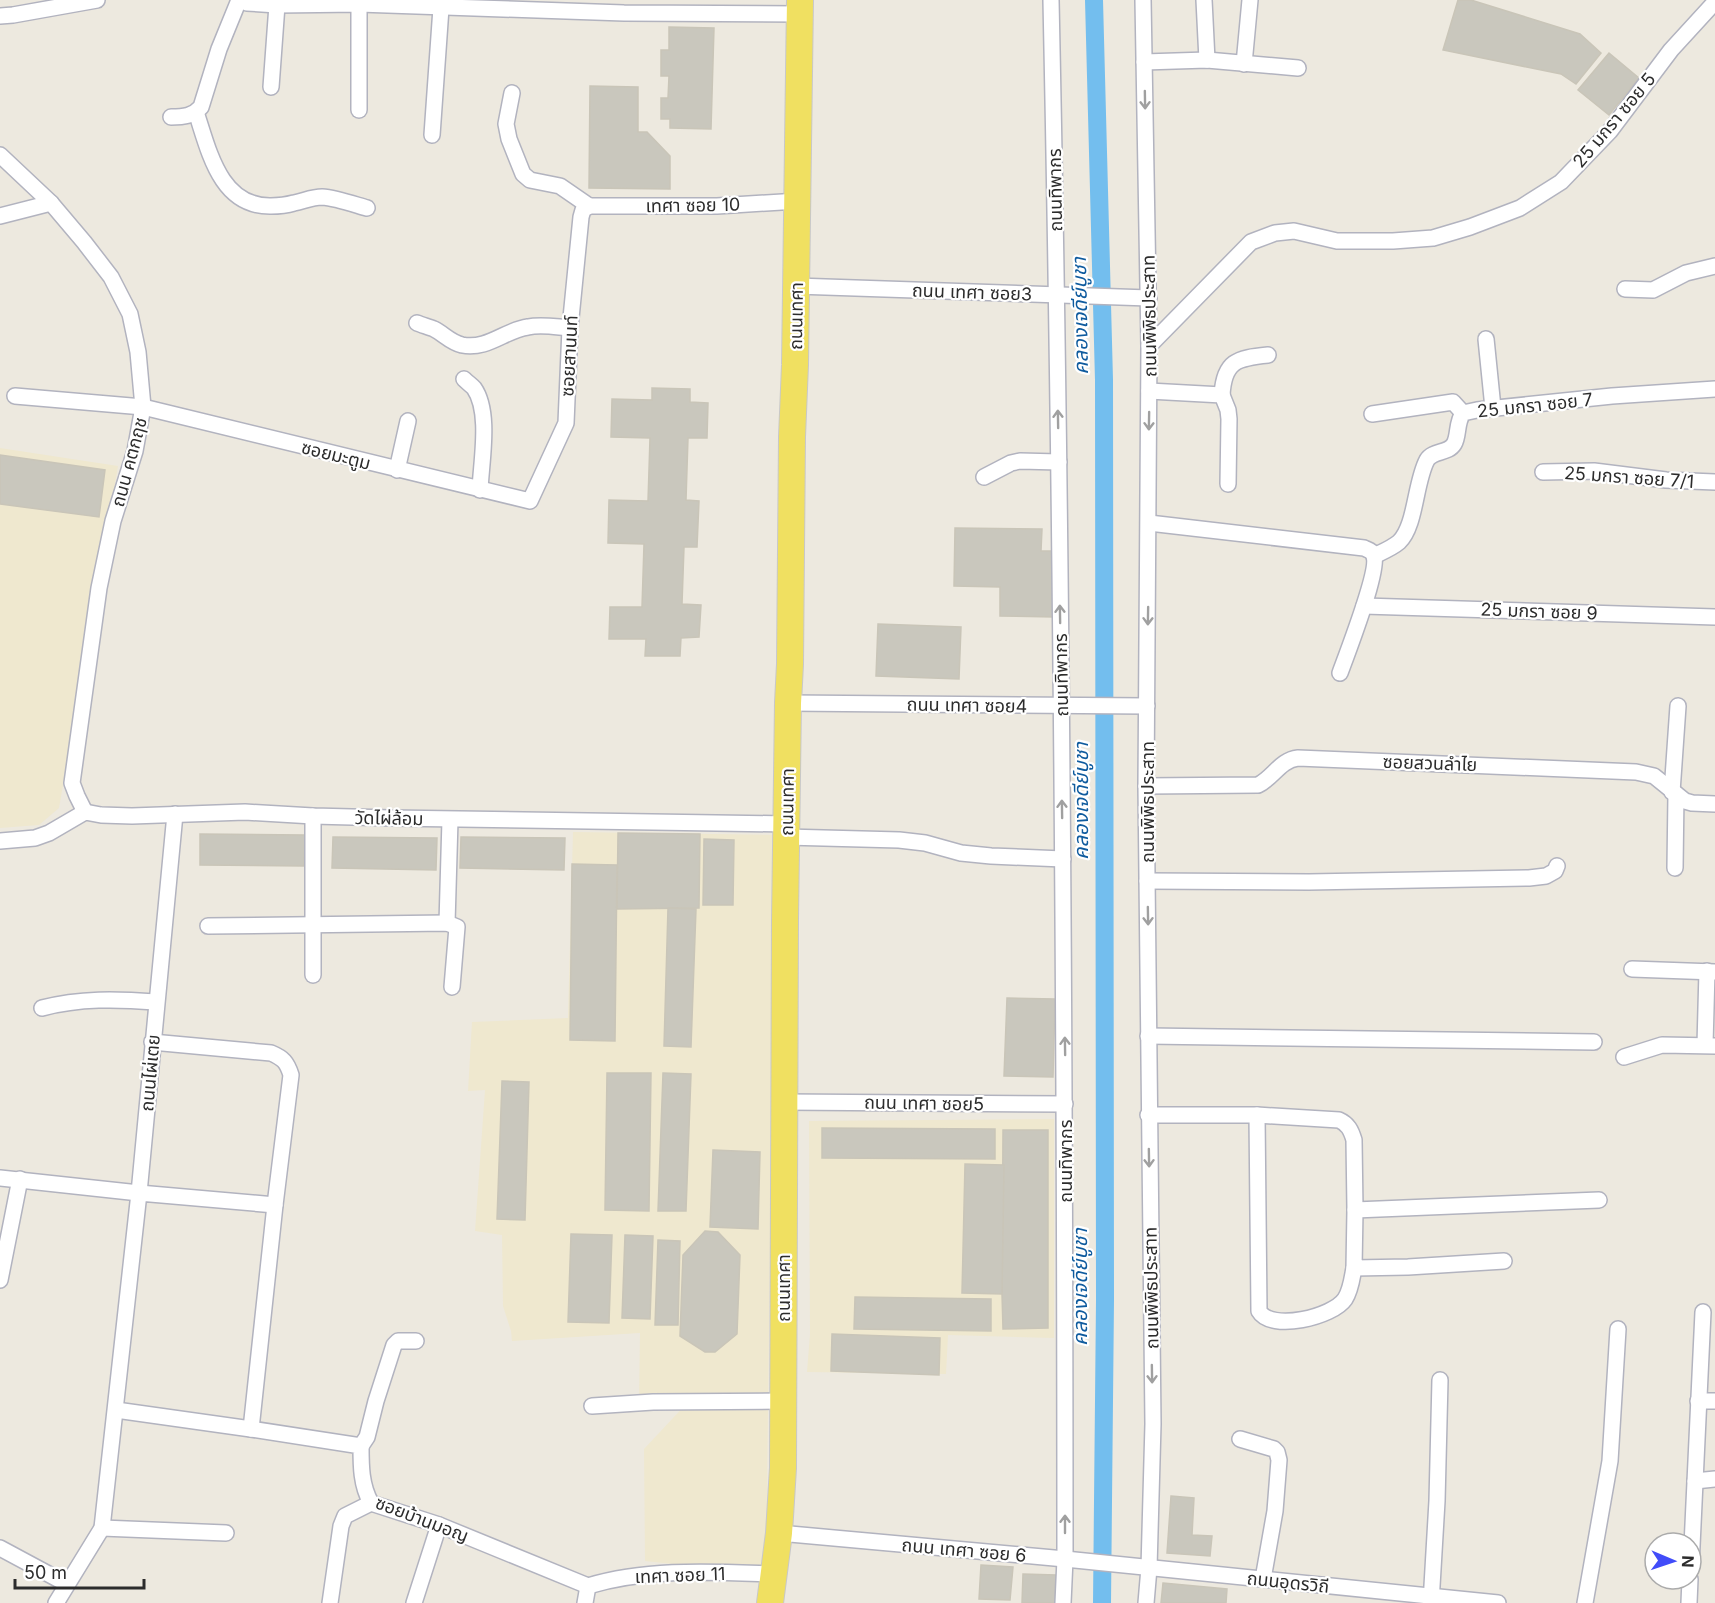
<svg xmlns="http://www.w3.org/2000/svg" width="1715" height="1603" font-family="Inter,'Noto Sans Thai',sans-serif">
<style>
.education{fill:#efe8cf}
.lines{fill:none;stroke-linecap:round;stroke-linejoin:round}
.canal{stroke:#73beee;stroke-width:18}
.building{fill:#c9c7bd;stroke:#c9c5b8;stroke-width:1.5}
.minor-casing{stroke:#b2b3bf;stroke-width:18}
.primary-casing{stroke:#c8c8c8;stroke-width:28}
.minor{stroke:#fff;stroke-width:15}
.primary{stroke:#f0e061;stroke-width:26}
.oneway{stroke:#a0a0a0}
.labels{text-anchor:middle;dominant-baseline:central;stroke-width:4.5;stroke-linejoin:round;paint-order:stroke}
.street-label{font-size:18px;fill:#2c2c2c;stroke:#fff}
.water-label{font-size:20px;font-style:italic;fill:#0f5b9e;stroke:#fff}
</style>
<rect width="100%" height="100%" fill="#ede9df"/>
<g class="education">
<polygon points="0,448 118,466 59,808 39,825 0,828"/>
<polygon points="573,832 775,835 766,1574 645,1561 644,1449 688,1402 639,1405 640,1333 512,1341 511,1331 503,1306 502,1235 475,1231 485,1090 468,1091 472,1022 568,1018"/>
<polygon points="1054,1119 1054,1338 948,1335 946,1374 807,1372 810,1334 809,1121"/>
</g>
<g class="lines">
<polyline class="canal" points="1094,0 1104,380 1105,1300 1102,1603"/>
</g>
<g class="building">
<polygon points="1458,0 1471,0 1580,34 1601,53 1576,84 1561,74 1443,50"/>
<polygon points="669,27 714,28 711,129 670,128 670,119 661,119 661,98 668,98 669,76 661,76 661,50 669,50"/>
<polygon points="1609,53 1639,78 1609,115 1578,90"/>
<polygon points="590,86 638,87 638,132 647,132 670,156 670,189 589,188"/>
<polygon points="652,388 690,389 690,402 708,403 707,438 688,438 686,500 699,501 697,547 684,547 682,604 701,605 699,637 681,638 680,656 645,656 646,639 609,639 610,607 642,607 644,544 608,543 609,500 648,501 650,438 611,437 612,399 652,400"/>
<polygon points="0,455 105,470 99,517 0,504"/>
<polygon points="955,528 1042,529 1041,551 1055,551 1054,617 1000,616 1000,587 954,586"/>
<polygon points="878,624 961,627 959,679 876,676"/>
<polygon points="618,833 700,834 699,908 617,909"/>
<polygon points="200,834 305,835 304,866 200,865"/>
<polygon points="333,837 437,838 436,870 332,868"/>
<polygon points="461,837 565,838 564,870 460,868"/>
<polygon points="704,839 734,840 733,905 703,905"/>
<polygon points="572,864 617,865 615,1041 570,1040"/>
<polygon points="668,908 696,909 691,1047 664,1046"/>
<polygon points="1007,998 1055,999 1053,1077 1004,1076"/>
<polygon points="607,1073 651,1073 649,1211 605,1210"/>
<polygon points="663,1073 691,1074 686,1211 658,1211"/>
<polygon points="502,1081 529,1082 525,1220 497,1219"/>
<polygon points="822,1128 995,1129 995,1159 822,1158"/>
<polygon points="1003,1130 1048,1130 1048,1328 1003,1329 1002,1294"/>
<polygon points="713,1150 760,1152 758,1229 710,1227"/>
<polygon points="965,1164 1004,1165 1002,1294 962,1293"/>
<polygon points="705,1231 718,1232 740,1255 737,1334 715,1352 705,1352 680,1336 683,1255"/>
<polygon points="571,1234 612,1235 609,1323 568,1322"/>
<polygon points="625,1235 653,1236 650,1319 622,1318"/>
<polygon points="658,1240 680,1241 678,1325 655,1325"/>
<polygon points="855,1297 991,1299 991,1331 854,1329"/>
<polygon points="832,1334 940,1338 939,1375 831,1371"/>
<polygon points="1171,1496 1194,1498 1192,1535 1212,1536 1210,1556 1167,1553"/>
<polygon points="981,1565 1013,1567 1010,1600 979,1599"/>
<polygon points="1023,1574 1056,1575 1055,1603 1022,1603"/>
<polygon points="1163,1583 1227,1589 1226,1603 1161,1603"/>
</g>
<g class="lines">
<defs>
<g id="minor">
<polyline points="242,0 247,3 277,5 359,4 624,13 800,14"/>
<path d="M1051 0C1062 520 1065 1039 1065 1559L1063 1603"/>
<polyline points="1143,0 1149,346 1146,786 1153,1424 1149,1568 1146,1603"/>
<polyline points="1204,0 1207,60"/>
<polyline points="359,4 359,110"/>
<polyline points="0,16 13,15 97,0"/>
<polyline points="1144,62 1207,60 1298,68"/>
<polyline points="1244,64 1250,0"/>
<polyline points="271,87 277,5"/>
<polyline points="512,93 506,124 509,139 523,174 530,180 560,186 589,206"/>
<path d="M196 112C209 151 220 207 271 206 278 206 287 205 294 203 304 201 312 197 322 197 336 198 353 204 367 208"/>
<path d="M171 117C184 117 193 116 201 107L219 49 239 0"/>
<polyline points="432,135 441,8"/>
<polyline points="0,155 51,203 84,242 111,277 130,314 138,352 143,407 135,451 113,521 99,588 72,783 77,796 85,812"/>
<polyline points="589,206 717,206 798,201"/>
<polyline points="0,216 51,203"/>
<polyline points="796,286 1149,298"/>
<polyline points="1625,289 1653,290 1686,273 1715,266"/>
<path d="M417 323C422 325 429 327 434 329 444 334 450 342 462 345 488 350 505 330 528 327 541 324 556 327 570 328"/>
<polyline points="1486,339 1493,408"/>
<polyline points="1149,346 1251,242 1275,233 1294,231 1337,241 1393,241 1433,238 1470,227 1520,208 1561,182 1610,131 1671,50 1715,2"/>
<path d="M464 379C467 382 471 385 474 388 491 412 481 462 480 490"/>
<polyline points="1149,391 1222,395 1228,410 1229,419 1228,484"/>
<path d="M1222 395C1224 361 1237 358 1268 355"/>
<polyline points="15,396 143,407 530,501 566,423 570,328 581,217 583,210 589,206"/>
<polyline points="1372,414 1453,402 1463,413"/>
<polyline points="397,470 408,421"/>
<polyline points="1543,472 1594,471 1666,480 1715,482"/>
<polyline points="984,477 1011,463 1020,461 1059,462"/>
<path d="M1149 523 1364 548C1368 550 1373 551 1374 556 1379 571 1347 654 1340 673"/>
<path d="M1374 556C1382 552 1392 548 1399 542 1416 526 1415 482 1427 460 1433 450 1448 454 1454 444 1459 436 1456 423 1463 413L1477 410 1612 396 1715 389"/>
<polyline points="1364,606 1715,617"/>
<polyline points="788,703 1147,706"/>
<path d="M1146 786 1258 785C1273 778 1280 760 1298 758L1636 772 1654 776 1685 801 1692 803 1715 804"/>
<polyline points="1672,792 1678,706"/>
<polyline points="786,837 899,840 925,843 961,853 991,856 1063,859"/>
<polyline points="0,841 35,838 49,833 85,812 101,815 132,816 245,812 313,816 391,818 787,824"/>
<polyline points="1675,868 1676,794"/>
<polyline points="1147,881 1309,882 1529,878 1546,876 1555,871 1557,866"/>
<polyline points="447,923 450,820"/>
<polyline points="208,926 447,923 457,927 452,987"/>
<polyline points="1632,969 1715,972"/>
<polyline points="313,975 313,816"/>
<path d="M42 1008C80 998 117 999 156 1002"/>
<polyline points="1148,1036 1594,1042"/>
<path d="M152 1042 271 1053C283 1058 287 1062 291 1075L275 1205 251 1429"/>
<polyline points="1705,1045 1707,971"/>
<polyline points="1624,1057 1662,1045 1715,1046"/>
<polyline points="784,1102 1065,1104"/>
<path d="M1148 1115H1257L1339 1120C1348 1124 1351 1130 1354 1140L1355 1210 1599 1200"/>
<path d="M1257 1115 1259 1311C1271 1332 1333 1317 1345 1299 1351 1290 1352 1278 1354 1268"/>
<polyline points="0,1178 139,1193 175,814"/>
<polyline points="1355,1210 1354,1268 1408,1267 1504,1261"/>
<polyline points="0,1280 20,1179"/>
<polyline points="1698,1401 1715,1401"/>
<polyline points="592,1406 653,1402 782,1401"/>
<path d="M116 1410 251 1429 361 1446C361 1466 361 1485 371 1503L439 1525 588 1586"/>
<polyline points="1240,1439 1274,1449 1277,1452 1279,1460 1275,1511 1263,1579"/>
<polyline points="361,1446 367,1437 376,1401 394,1345 398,1341 416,1341"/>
<polyline points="1695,1481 1715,1479"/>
<polyline points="102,1528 226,1533"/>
<polyline points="779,1533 1065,1559 1498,1603"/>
<polyline points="0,1548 67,1584"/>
<polyline points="1691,1567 1703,1312"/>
<path d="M588 1586C648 1568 712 1572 774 1574"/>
<polyline points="56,1603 102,1528 139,1193 275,1205"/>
<polyline points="330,1603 341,1526 345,1516 371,1503"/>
<polyline points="414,1603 439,1525"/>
<polyline points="585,1603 588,1586"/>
<polyline points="1431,1603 1437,1501 1440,1380"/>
<polyline points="1585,1603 1610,1461 1618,1329"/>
<polyline points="1689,1603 1690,1579"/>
</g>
<polyline id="primary" points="770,1603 779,1533 783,1468 785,921 788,703 790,664 792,437 795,365 800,0"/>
</defs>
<use href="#minor" class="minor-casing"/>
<use href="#primary" class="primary-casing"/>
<use href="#minor" class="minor"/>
<use href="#primary" class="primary"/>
</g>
<defs><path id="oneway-shaft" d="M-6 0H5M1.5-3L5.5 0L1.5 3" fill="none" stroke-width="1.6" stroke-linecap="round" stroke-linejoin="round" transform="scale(1.5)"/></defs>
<g class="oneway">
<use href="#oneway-shaft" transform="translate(1145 100) rotate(89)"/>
<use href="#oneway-shaft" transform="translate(1058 419) rotate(-91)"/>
<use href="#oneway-shaft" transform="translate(1149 421) rotate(91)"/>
<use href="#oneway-shaft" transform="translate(1060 614) rotate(-91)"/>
<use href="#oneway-shaft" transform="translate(1148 616) rotate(91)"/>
<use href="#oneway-shaft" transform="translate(1062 809) rotate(-91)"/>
<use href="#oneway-shaft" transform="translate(1148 916) rotate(89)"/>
<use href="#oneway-shaft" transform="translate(1065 1046) rotate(-91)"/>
<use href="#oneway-shaft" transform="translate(1149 1158) rotate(89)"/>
<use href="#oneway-shaft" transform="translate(1152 1374) rotate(89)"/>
<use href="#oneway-shaft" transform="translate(1065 1524) rotate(-90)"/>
</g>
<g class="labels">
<g class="street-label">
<text transform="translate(1614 120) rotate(-50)">25 มกรา ซอย 5</text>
<text transform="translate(1055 190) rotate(-91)">ถนนทิพากร</text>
<text transform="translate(693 205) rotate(-1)">เทศา ซอย 10</text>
<text transform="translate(972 292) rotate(2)">ถนน เทศา ซอย3</text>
<text transform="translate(796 316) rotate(-89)">ถนนเทศา</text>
<text transform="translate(1149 316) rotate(-91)">ถนนพิพิธประสาท</text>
<text transform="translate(569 356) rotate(-87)">ซอยสานนท์</text>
<text transform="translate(1535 405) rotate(-6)">25 มกรา ซอย 7</text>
<text transform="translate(336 455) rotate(14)">ซอยมะตูม</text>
<text transform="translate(129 462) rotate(-75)">ถนน คตกฤช</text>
<text transform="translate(1629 477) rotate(4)">25 มกรา ซอย 7/1</text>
<text transform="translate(1539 611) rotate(2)">25 มกรา ซอย 9</text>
<text transform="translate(1061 675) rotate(-91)">ถนนทิพากร</text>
<text transform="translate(967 705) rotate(1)">ถนน เทศา ซอย4</text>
<text transform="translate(1430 763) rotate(2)">ซอยสวนลำไย</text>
<text transform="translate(787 802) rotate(-89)">ถนนเทศา</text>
<text transform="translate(1147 802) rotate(-90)">ถนนพิพิธประสาท</text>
<text transform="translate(389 818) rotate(1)">วัดไผ่ล้อม</text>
<text transform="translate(150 1073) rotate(-85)">ถนนไผ่เตย</text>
<text transform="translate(924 1103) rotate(1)">ถนน เทศา ซอย5</text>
<text transform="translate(1065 1161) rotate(-90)">ถนนทิพากร</text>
<text transform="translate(783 1288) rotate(-90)">ถนนเทศา</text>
<text transform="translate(1151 1288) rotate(-91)">ถนนพิพิธประสาท</text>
<text transform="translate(422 1519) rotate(21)">ซอยบ้านมอญ</text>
<text transform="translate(964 1550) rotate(5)">ถนน เทศา ซอย 6</text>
<text transform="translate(680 1575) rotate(-2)">เทศา ซอย 11</text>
<text transform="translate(1288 1582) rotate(6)">ถนนอุดรวิถี</text>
</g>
<g class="water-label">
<text transform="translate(1080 316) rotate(-91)">คลองเจดีย์บูชา</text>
<text transform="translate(1081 801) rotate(-90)">คลองเจดีย์บูชา</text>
<text transform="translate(1080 1287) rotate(-90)">คลองเจดีย์บูชา</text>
</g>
</g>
<g transform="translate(1673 1561) rotate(92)"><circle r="28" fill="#ffffff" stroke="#ababab" stroke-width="1.5"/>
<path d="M0-4.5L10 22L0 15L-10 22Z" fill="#414cf9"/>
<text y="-9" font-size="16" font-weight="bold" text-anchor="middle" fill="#2c2c2c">N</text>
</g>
<path d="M15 1579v9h129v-9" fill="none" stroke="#2c2c2c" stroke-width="3"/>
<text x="24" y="1579" font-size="18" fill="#2c2c2c" stroke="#ffffff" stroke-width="4.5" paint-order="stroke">50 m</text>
</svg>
